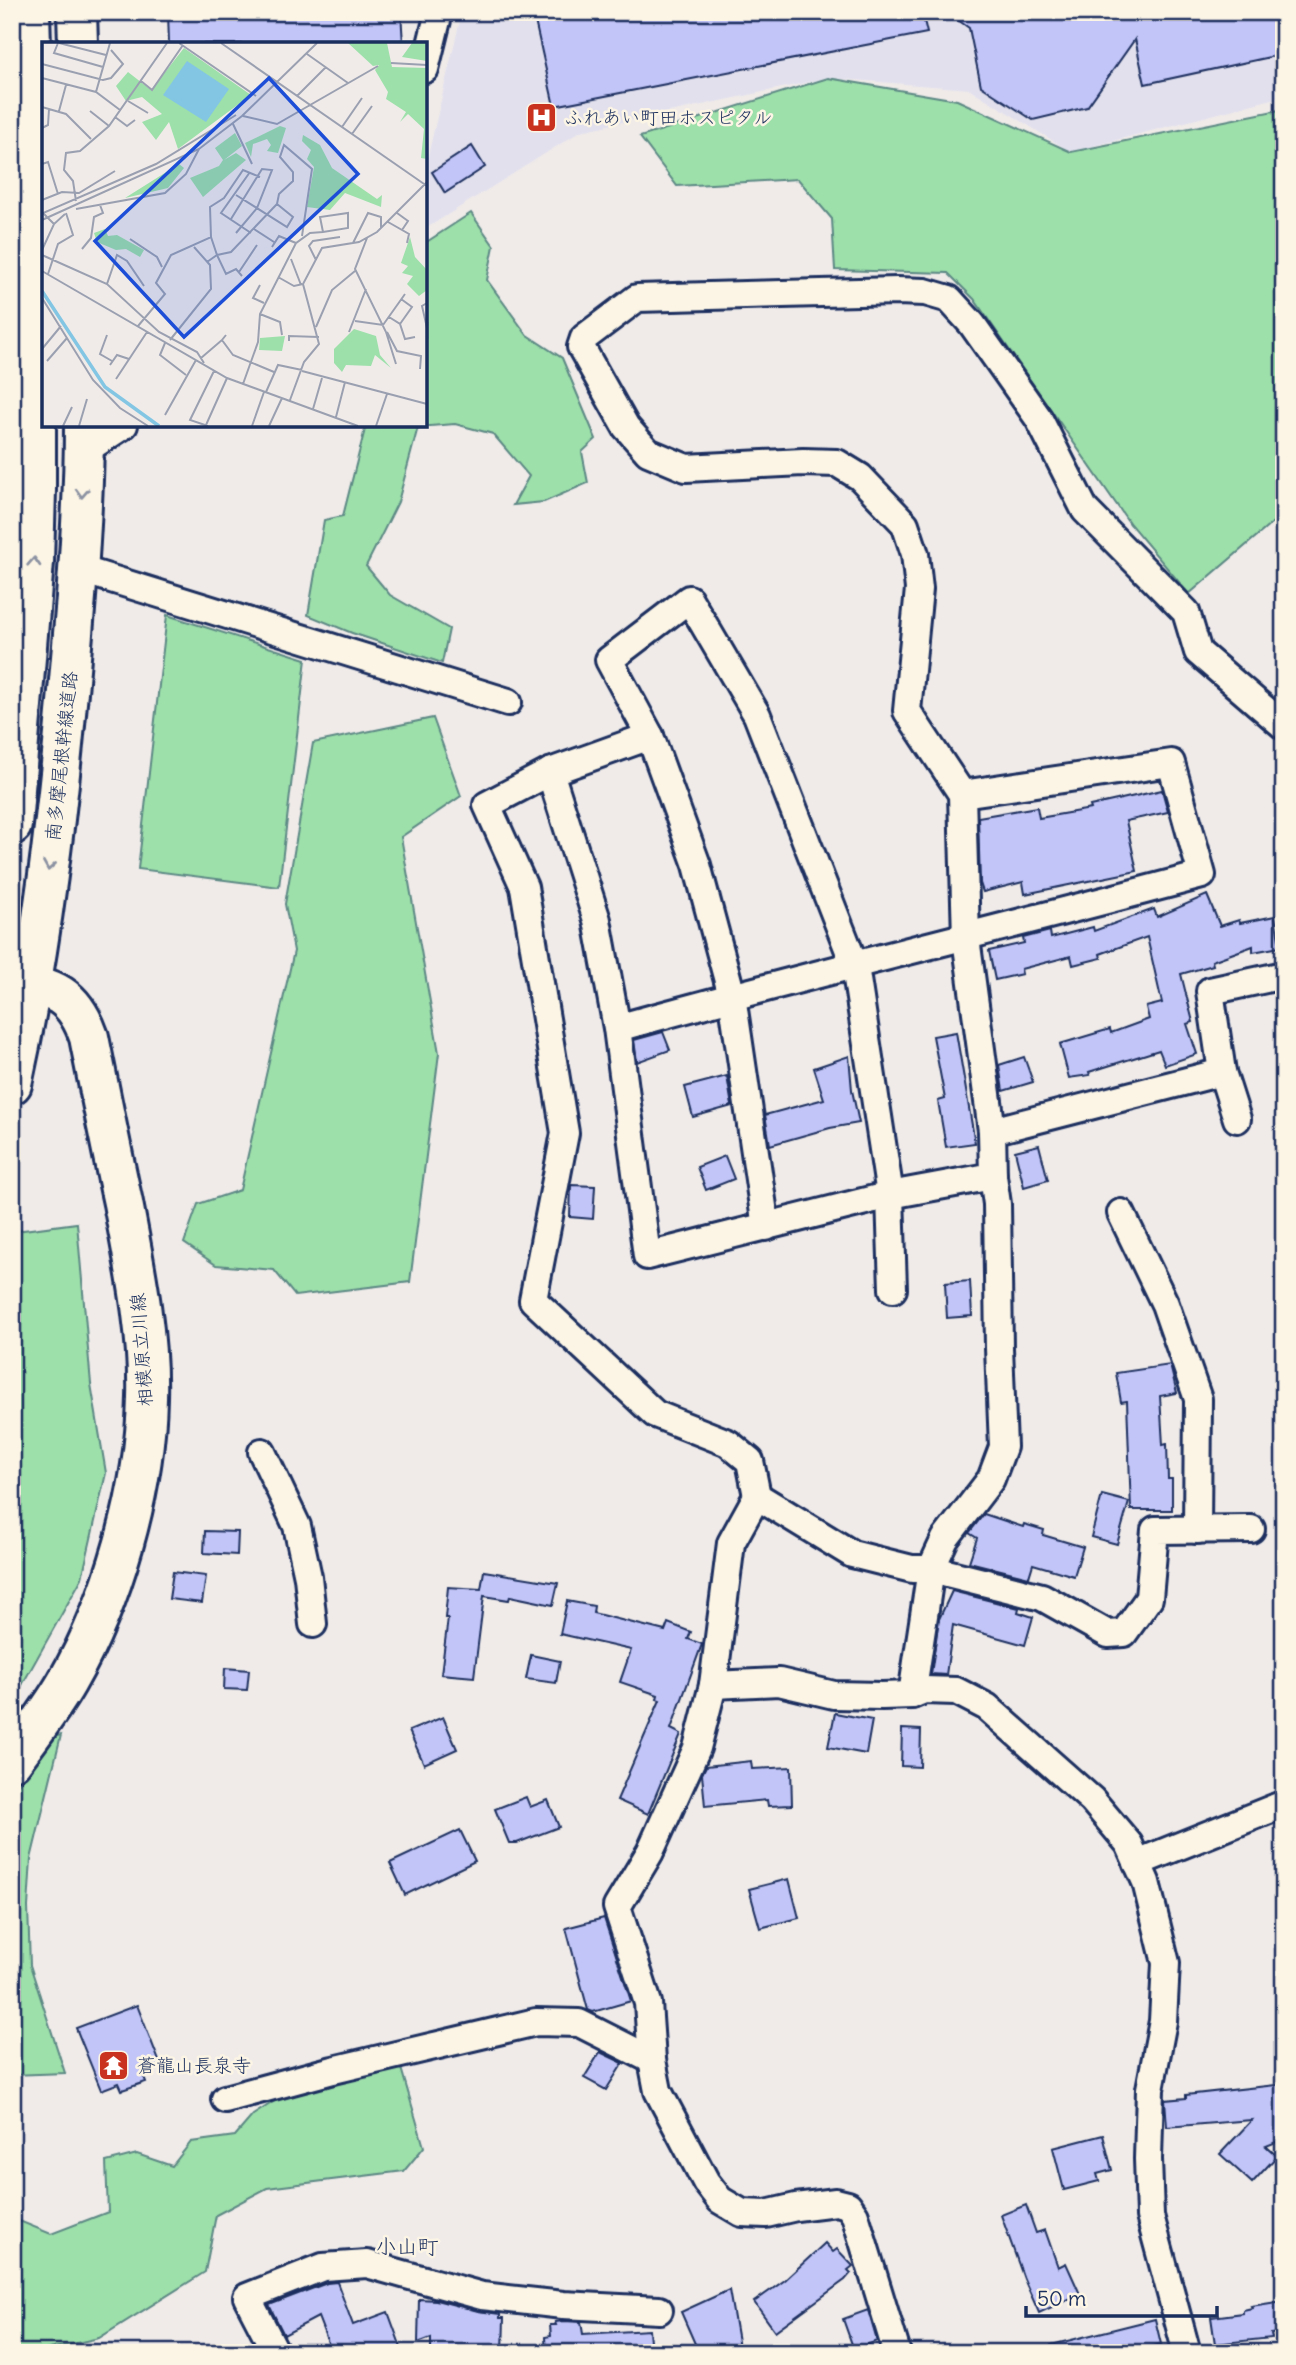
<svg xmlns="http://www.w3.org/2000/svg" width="1296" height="2365" font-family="Delius,'Klee One',sans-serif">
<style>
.built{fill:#e2e0ed}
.green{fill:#9de0aa;stroke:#5c8884;stroke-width:2}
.building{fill:#c2c5f7;stroke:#1b2f5e;stroke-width:2}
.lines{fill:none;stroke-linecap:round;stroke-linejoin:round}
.minor-casing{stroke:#1b2f5e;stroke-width:32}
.secondary-casing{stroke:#1b2f5e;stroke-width:44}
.minor{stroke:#fcf5e5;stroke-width:26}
.secondary{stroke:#fcf5e5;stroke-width:38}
.oneway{stroke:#8c92a2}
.labels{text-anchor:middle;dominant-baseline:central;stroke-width:5;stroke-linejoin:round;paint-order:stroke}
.poi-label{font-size:19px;fill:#1b2f5e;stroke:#fcf5e5;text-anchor:start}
.street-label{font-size:19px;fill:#1b2f5e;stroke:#fcf5e5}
.neighbourhood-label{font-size:21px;fill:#1b2f5e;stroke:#fcf5e5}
.inset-river{fill:none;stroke:#83c6e4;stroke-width:3.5}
.inset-road{fill:none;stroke:#9ba0b1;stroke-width:2}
.view{fill:#1d4ed8;fill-opacity:0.15;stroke:#1d4ed8;stroke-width:3.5}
.inset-edge{fill:none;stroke:#1b2f5e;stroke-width:3.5}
</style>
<rect width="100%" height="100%" fill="#f0ebe9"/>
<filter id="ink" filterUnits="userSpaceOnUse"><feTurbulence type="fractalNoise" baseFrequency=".0143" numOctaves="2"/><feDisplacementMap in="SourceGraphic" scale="14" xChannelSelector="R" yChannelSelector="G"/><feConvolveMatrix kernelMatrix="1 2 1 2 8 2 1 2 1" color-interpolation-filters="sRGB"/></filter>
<g filter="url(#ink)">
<polygon class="built" points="462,12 1284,12 1284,96 1071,152 970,89 828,78 581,131 425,229 425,168"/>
<g class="green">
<polygon points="828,78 957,100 1071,152 1284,109 1284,513 1189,594 1130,524 974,299 948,273 835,270 832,219 798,179 677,186 640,137"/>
<polygon points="471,213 494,246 487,280 527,335 562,358 596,439 582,452 588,483 544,502 513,505 529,476 493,434 455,424 418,427 398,502 366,566 390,595 449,629 442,663 352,633 308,615 324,520 343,516 366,425 425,425 425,243"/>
<polygon points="167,615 306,659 279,887 138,869"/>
<polygon points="433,718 461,796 401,837 439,1053 410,1282 295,1296 274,1270 216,1265 184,1243 198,1204 240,1190 294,951 285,904 313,743"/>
<polygon points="77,1223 91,1384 106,1473 82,1578 12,1703 12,1243 16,1231"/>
<polygon points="61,1735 31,1859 28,1907 30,1965 65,2073 12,2075 12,1793 53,1737"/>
<polygon points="401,2068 424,2147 404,2171 267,2188 216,2215 205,2272 99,2338 32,2353 12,2353 12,2218 51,2234 108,2212 106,2162 137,2154 172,2166 191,2142 235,2136 253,2115 281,2097"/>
</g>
<g class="building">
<polygon points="168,12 401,12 403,44 169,44"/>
<polygon points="533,12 922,12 927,33 554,106"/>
<polygon points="947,12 1284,12 1284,54 1145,84 1135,39 1087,107 1033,120 981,86 969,28"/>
<polygon points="472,146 485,167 445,193 432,172"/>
<polygon points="1162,790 1168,812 1126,821 1137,871 1025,894 1023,882 983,892 980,883 978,817 1037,807 1039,818 1091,809 1090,806"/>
<polygon points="1207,895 1220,926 1239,920 1240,923 1275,916 1280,947 1253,952 1253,946 1212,961 1213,965 1181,974 1193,1022 1187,1024 1197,1054 1165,1065 1159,1050 1089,1072 1090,1075 1069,1078 1060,1044 1110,1029 1111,1033 1149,1019 1146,1007 1162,1003 1147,937 1100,954 1101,958 1073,965 1071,956 1021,969 1022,974 995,980 989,951 1024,943 1023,938 1050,931 1051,938 1093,927 1094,931 1154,909 1157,917"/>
<polygon points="663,1032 670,1050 637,1062 634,1040"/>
<polygon points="956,1032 975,1143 946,1147 938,1101 945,1099 933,1036"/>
<polygon points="849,1056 852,1090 859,1123 830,1128 770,1145 765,1115 824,1099 814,1068"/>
<polygon points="1024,1057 1033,1082 1003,1091 999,1065"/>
<polygon points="727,1076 732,1106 693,1117 685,1087"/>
<polygon points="1039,1145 1048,1180 1024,1187 1015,1151"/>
<polygon points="725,1156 734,1179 706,1190 697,1167"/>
<polygon points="571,1185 595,1186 593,1219 570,1217"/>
<polygon points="970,1281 972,1316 947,1318 945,1283"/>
<polygon points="1170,1365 1177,1393 1160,1396 1163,1445 1167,1444 1168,1479 1172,1479 1172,1510 1131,1510 1127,1401 1121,1402 1116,1373"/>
<polygon points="1102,1495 1129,1502 1117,1544 1091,1537"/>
<polygon points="984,1514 1023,1527 1024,1524 1044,1530 1043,1535 1083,1547 1074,1576 1033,1564 1029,1577 969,1562 977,1538 969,1533"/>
<polygon points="205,1531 238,1532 237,1555 204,1553"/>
<polygon points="484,1571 558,1583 553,1605 510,1596 509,1600 484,1596 474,1677 441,1674 448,1618 445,1618 448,1587 481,1589"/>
<polygon points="173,1572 206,1576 202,1603 169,1599"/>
<polygon points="952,1591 1019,1608 1018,1612 1033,1617 1025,1645 953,1625 946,1675 931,1674 939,1619"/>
<polygon points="567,1601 594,1606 593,1613 665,1631 668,1623 691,1632 688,1639 702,1644 671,1729 681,1734 648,1814 617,1800 660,1700 657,1699 658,1695 620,1682 631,1650 560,1634"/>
<polygon points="531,1655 560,1661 556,1683 526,1679"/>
<polygon points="225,1668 249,1670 247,1690 224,1689"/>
<polygon points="835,1713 872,1720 866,1754 828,1747"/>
<polygon points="443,1717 457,1749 424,1764 409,1731"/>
<polygon points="902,1729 921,1730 920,1767 901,1766"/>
<polygon points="751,1761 752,1769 791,1767 792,1805 768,1806 767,1800 705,1806 702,1774 706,1766"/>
<polygon points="526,1797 530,1807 548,1800 559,1827 517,1843 509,1843 495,1809"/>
<polygon points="460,1830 475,1861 405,1895 390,1863"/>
<polygon points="789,1879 799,1918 760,1928 749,1889"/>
<polygon points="604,1918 631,2001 593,2012 588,2010 566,1928"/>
<polygon points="137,2005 161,2066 143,2074 146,2082 122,2090 119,2083 101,2090 76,2028"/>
<polygon points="600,2052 623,2063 606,2090 584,2078"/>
<polygon points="1284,2082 1284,2139 1266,2146 1277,2156 1252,2183 1220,2154 1252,2120 1167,2127 1165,2100 1186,2098 1186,2095 1276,2085"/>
<polygon points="1103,2135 1112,2170 1097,2174 1099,2181 1064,2190 1053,2148"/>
<polygon points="1026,2205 1036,2233 1045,2230 1058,2267 1066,2263 1080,2294 1039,2313 1024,2279 1001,2215"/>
<polygon points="825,2243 833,2252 837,2249 853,2266 848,2270 851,2273 845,2280 775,2331 754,2302 785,2280"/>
<polygon points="337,2282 353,2325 388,2312 403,2353 332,2353 318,2317 284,2335 269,2305 327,2283"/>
<polygon points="729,2290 740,2353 699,2353 681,2312"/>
<polygon points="419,2299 436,2300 478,2311 500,2314 500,2318 504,2318 503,2353 431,2353 431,2338 418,2343"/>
<polygon points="1284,2301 1284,2332 1271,2334 1272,2338 1215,2344 1211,2317 1243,2313 1243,2310 1252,2308 1251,2306"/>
<polygon points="868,2310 877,2341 854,2350 843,2319"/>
<polygon points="1155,2319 1161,2344 1127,2353 1051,2353 1051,2345"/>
<polygon points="564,2321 581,2322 583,2334 649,2330 651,2353 546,2353 545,2337 551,2336 550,2325 556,2325 555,2322"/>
</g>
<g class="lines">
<defs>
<g id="minor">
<polyline points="425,69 439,12"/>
<polyline points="84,451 124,425"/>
<polyline points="79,569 508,702"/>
<polyline points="650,736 550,772 487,805 524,887 565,1133 533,1300 655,1414 728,1443 750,1461 757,1496"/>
<polyline points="550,772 597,920 617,1028 647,1256 890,1195 993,1176"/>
<path d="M617 1028C811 974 1007 927 1202 875L1171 763 962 794"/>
<polyline points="1237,1119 1222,1072 1210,991 1284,975"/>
<polyline points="992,1131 1222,1072"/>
<polyline points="1121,1213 1165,1304 1198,1399 1197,1530"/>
<polyline points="766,1227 732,996 697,865 650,736 609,660 689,599 757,715 855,966 890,1195 893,1289"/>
<polyline points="262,1452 297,1526 308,1577 313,1624"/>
<polyline points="713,1685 779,1682 834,1695 882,1696 912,1695 924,1690 956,1691 987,1707 1092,1800 1129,1844 1146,1882 1166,1963 1163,2021 1150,2089 1148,2159 1150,2216 1187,2353"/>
<polyline points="912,1695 931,1569 1042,1597 1108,1634 1124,1633 1149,1598 1155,1530 1251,1529"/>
<polyline points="1137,1863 1284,1804"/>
<polyline points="225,2099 333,2070 536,2022 579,2023 652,2060"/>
<polyline points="276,2353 247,2297 323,2267 367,2264 482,2296 563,2305 659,2310"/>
<polyline points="897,2353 855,2215 848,2205 836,2202 796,2207 766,2214 742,2213 720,2200 706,2182 658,2091 652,2060 648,2003 617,1907 650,1852 697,1748 713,1685 731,1543 757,1496 852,1554 912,1569 931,1569 945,1539 991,1479 1003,1447 999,1348 997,1204 993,1176 992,1131 966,938 962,794 907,711 919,589 915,554 905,524 860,477 837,463 803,462 686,468 648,452 626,427 581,347 584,338 637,298 897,291 925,292 949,299 972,324 1039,419 1085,510 1186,612 1198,652 1284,726"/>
</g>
<g id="secondary">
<polyline points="77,12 78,44"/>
<polyline points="12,825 34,562 36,490 36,213 30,12"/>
<path d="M12 980C54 988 74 994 89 1037 100 1092 111 1148 123 1203 135 1267 149 1334 147 1398 145 1491 113 1602 67 1682 51 1710 31 1735 12 1761"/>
<path d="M12 1084C42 947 58 808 70 669 77 588 84 507 84 425"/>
</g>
</defs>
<use href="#minor" class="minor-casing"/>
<use href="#secondary" class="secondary-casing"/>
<use href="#minor" class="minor"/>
<use href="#secondary" class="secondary"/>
</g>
<defs><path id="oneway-chevron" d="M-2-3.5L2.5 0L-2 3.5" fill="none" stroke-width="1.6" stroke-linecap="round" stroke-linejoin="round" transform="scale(1.75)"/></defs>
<g class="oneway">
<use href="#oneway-chevron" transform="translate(82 493) rotate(93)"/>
<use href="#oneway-chevron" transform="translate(34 562) rotate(-87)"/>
<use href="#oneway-chevron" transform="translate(49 866) rotate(99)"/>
</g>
</g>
<defs>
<symbol id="hospital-square" viewBox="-11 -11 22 22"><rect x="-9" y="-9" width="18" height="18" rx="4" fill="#c8321e" stroke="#fcf5e5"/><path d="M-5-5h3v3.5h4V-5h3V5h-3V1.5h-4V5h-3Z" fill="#fff"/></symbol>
<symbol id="temple-square" viewBox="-11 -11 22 22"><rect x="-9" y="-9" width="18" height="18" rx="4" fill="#c8321e" stroke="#fcf5e5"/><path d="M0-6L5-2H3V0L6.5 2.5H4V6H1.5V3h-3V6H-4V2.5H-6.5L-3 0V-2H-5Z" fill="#fff"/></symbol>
</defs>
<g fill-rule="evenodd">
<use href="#hospital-square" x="524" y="100" width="35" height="35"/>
<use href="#temple-square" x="96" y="2048" width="35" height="35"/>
</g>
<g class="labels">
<g class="poi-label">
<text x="564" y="117">ふれあい町田ホスピタル</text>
<text x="137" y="2065">蒼龍山長泉寺</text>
</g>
<g class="street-label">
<text transform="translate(61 756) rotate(-84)">南多摩尾根幹線道路</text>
<text transform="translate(141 1350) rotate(-94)">相模原立川線</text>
</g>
<g class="neighbourhood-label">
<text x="407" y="2246">小山町</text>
</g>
</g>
<g transform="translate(42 42)">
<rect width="385" height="385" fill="#f0ebe9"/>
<path d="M306 1H345L350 25 385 26V117L379 116 382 87 366 72 358 80 364 70 344 57 346 50 333 28 337 23 331 24ZM370 1H385V19L360 15ZM142 6 209 53 136 107 127 80 114 98 100 80 120 72 100 55 84 59 74 44 86 30 109 48ZM238 84 244 86 236 111 225 109 229 103 225 97 211 102 209 115 203 101ZM193 91 200 104 182 118 194 111 204 118 161 155 148 136 177 124 181 118 173 106ZM261 93 278 103 290 126 335 157 340 153 339 165 303 151 288 168 265 165 272 125 265 117 269 108 260 99ZM137 122 142 126 126 146 83 156ZM63 187 66 194 75 193 102 208 98 215 84 207 74 208 55 200 52 191ZM368 195 373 215 385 228V248L377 254 365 242 371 234 360 231 366 224 359 221ZM312 287 334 294 338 313 349 326 333 313 329 324 304 323 300 330 292 321V307ZM243 294 240 309 217 308 218 296Z" fill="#9de0aa"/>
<path d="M145 19 187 47 164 80 121 53Z" fill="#83c6e4"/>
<path class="inset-river" d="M0 249 63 345 117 384"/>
<path class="inset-road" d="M16 1 12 11 61 25M17 1 64 13M137 1 214 54M179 1 385 144M265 12 306 41M349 21 385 23M0 22 61 38 69 36 81 22 69 8M0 36 54 50 78 68M99 39 110 48 141 3M54 50 68 1M255 54 284 25M86 59 106 71M0 65 24 72 49 97M17 69 24 43M48 69 67 84M201 74 235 82 336 24M73 75 85 84 93 78M191 82 210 122M300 85 320 56M0 86 6 83 7 67M310 92 330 64M0 122 6 120 16 152M208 130 179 171 209 191M194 153 245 185 251 175 235 162M0 158 20 150 37 151 73 129M34 159 31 139 22 128 24 111 38 109 67 84 125 1M34 167 123 151 144 132 157 107M355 171 366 179 360 188M189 177 220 127 230 128 215 166 194 191M0 178 157 107 200 74 275 1M346 180 367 192 365 201M12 182 1 171 114 122 194 73M212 187 232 200M169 195 168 165 182 156 201 128 218 135M325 196 313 227 344 290 354 322M88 197 115 215 120 225M311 201 326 171 339 175V186M230 205 237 194 254 201 268 191 281 190 306 186V171L278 175 281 190M40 207 49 196 52 175 61 171 58 163M0 208 12 182 23 172M0 213 65 242 117 290 155 310 162 321M249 217 259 243M274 218 267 204 271 199 298 195M165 220 175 213 184 232 194 227 200 234M0 229 185 336 316 384M197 230 215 203M6 232 16 202 31 193 24 171M236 235 252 244 261 242M65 242 75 213 85 219 102 244M218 243 211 256 222 261M0 256 51 338 78 366 106 384M385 261 380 264 385 286M218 272 238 280 240 293M347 275 358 282 363 297 373 295M313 279 341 283 363 252M358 282 370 265 359 257M96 284 123 252 114 241 129 213 169 195 175 213 189 210 235 162 237 152 251 139V130L238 115 242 103 270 127 260 194M274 285 290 248 313 229M307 290 324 247M345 290 355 309 379 314 378 327M65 293 58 312 70 319M184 293 180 298 191 313 232 330M128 298 169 247 168 223 152 205M247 299V294L277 295M123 301 118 313 144 333M0 307 19 284M159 316 180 298M5 319 25 296M68 323 75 313 87 317M260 329 385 362M74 337 105 290M201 342 216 300 218 272 254 201M224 350 236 323 260 328M248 358 262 320 277 302 261 242 280 206 317 200 335 190 385 140M271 367 280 336M123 373 154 318M294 375 303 340M164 383 185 336M21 384 30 365M37 384 45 357M166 384 148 378 172 329M210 384 222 350M227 384 240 356M334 384 345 352"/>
<path class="view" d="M227 36 316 132 142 295 53 199Z"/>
<rect width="385" height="385" class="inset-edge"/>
</g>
<rect width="1296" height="2365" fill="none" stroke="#fcf5e5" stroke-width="42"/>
<rect x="21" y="21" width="1254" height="2323" fill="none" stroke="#1b2f5e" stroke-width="2.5" filter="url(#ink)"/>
<path d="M1026 2306v10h191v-10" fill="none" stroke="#1b2f5e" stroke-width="3.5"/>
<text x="1037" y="2306" font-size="21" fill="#1b2f5e" stroke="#fcf5e5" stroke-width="5" paint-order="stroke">50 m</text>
</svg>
